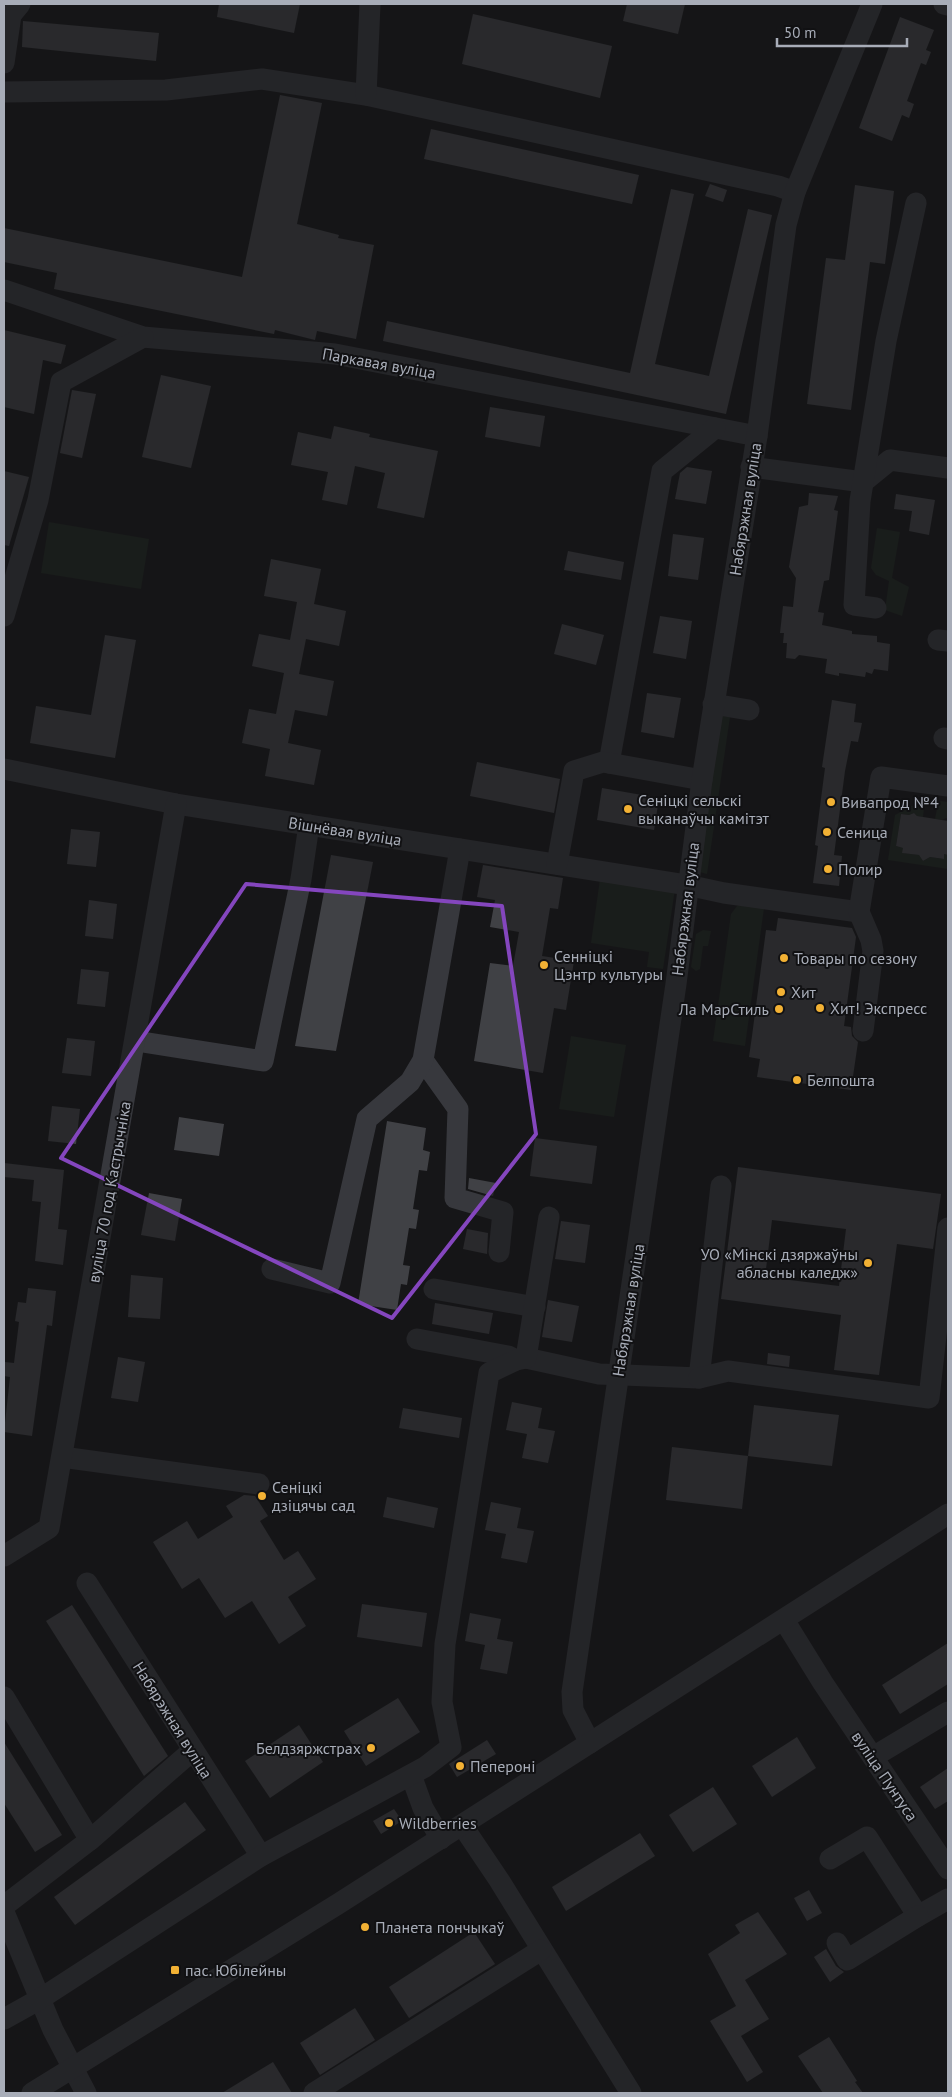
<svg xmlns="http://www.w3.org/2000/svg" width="952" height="2097" font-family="'PT Sans',sans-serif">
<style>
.green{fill:#1e261f}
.building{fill:#404145;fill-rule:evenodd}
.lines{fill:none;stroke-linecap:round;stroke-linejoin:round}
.minor{stroke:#37383d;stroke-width:21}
.marked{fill:none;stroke:#8446be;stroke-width:4;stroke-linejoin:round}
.poi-dot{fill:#f2b134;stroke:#111113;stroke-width:2}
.labels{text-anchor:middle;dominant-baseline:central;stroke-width:4;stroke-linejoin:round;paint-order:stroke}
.street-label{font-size:16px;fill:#a8adb8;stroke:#111113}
.poi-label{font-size:16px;fill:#a8adb8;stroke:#111113;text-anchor:start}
</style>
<rect width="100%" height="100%" fill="#161618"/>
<g class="green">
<polygon points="49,522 149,539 141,589 41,573"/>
<polygon points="877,528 900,532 892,578 909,587 902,616 885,610 889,581 876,575 871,568"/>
<polygon points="718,715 730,717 707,874 696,871"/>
<polygon points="925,799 923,817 917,816 914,813 909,815 901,814 896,846 903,848 903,853 919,855 923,861 930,857 943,859 944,854 948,855 948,869 888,860 895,815"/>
<polygon points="941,801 948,802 948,819 946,818 942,820 935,819 938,803"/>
<polygon points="600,879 675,889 663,969 647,967 649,952 591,943"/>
<polygon points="743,905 764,908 745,1046 713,1041 731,914 737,906"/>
<polygon points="703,930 711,931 708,946 703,946 700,969 696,971 691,967 696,934"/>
<polygon points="571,1036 626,1045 614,1117 559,1109"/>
</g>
<g class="building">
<polygon points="219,4 300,4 294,33 217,17"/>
<polygon points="627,4 685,4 678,34 623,21"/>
<polygon points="473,14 612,46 600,98 462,64"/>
<polygon points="900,17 934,30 926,50 931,52 926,65 921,63 907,101 914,104 909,118 902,115 892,141 859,128"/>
<polygon points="23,21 159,33 156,61 22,47"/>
<polygon points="280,95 322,103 297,224 339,235 338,238 374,245 356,339 317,331 315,340 275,330 274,334 54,289 57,273 4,262 4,228 242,277"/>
<polygon points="431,129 639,175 632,204 424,159"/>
<polygon points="710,184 727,190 723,202 705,196"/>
<polygon points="855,185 894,191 885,264 870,262 851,410 807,404 826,258 845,260"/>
<polygon points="671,189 694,194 655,364 709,376 748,209 772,215 726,414 383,341 387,321 630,373"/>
<polygon points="4,330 66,345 61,364 43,360 34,414 4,407"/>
<polygon points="161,375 211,386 191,468 142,457"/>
<polygon points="72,390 96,394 82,458 60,453"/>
<polygon points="490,407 545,416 540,447 485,437"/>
<polygon points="334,426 370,434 369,437 438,451 424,518 377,508 385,473 355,466 347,505 322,500 328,472 291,465 298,432 331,439"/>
<polygon points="687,467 712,471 706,504 675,499 680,473"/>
<polygon points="4,471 29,477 9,546 4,545"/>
<polygon points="809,493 838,496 834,510 838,511 829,580 824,581 818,612 824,613 822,625 852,631 852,634 877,636 877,642 890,644 888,671 874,669 872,674 866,672 865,677 839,673 839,676 825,673 827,659 799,655 795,659 786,658 787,643 783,643 784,633 780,633 783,606 793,607 796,578 789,567 799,507 808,505"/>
<polygon points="896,494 935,500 929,535 909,531 912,511 894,509"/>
<polygon points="673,534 704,538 698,580 668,576"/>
<polygon points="568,551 624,562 621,580 564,570"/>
<polygon points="271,559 321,569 314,604 346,611 339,646 306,639 299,674 334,681 327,716 295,710 288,743 321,750 314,785 265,776 270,749 242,743 249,709 276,714 284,673 252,666 259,634 290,640 297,602 264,596"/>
<polygon points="660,616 692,621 686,659 653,653"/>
<polygon points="562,624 604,635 596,665 554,654"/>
<polygon points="105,635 136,640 115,758 30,743 36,706 91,715"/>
<polygon points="647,693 681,698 674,738 641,732"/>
<polygon points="832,700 856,704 854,722 862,723 858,742 851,741 845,771 834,855 842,856 839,886 813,883 818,846 815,845 825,768 822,767"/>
<polygon points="477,762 560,779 554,813 470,796"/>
<polygon points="602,788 659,798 654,830 597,820"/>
<polygon points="914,813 917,816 948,821 948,855 944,854 944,859 930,857 923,861 919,855 902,853 903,848 896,846 901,814 909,815"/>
<polygon points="71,829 100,832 96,867 67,864"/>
<polygon points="331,855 373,862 336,1051 295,1046"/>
<polygon points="483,865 563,878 558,909 550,908 542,956 574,961 566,1010 554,1008 543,1073 474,1061 490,963 513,966 519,932 490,927 495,900 477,897"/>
<polygon points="89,900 117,904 113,939 85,936"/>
<polygon points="778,918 852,928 856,937 844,1026 851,1027 852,1036 858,1042 851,1090 757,1077 760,1059 749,1057 752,1036 766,930 776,931"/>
<polygon points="81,969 109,972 105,1007 77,1004"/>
<polygon points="67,1038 95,1041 91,1076 62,1073"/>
<polygon points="52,1106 80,1109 76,1144 48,1141"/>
<polygon points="179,1117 224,1124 219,1156 174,1150"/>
<polygon points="387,1121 426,1128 423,1150 430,1152 427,1171 419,1170 413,1209 419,1210 416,1229 409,1228 403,1265 410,1266 407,1285 401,1284 397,1310 358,1304"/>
<polygon points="535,1138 597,1146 592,1184 530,1176"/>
<polygon points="4,1163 64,1170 58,1229 67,1230 63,1265 35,1261 41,1202 32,1201 34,1180 4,1177"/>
<path d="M738 1167 941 1194 933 1249 897 1244 879 1375 834 1370 841 1315 721 1299ZM772 1220 846 1229 839 1286 765 1277Z"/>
<polygon points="469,1178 496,1183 493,1196 468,1189"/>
<polygon points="149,1193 182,1199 175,1241 141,1235"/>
<polygon points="561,1221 590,1225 585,1263 555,1259"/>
<polygon points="467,1229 488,1233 487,1254 463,1249"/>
<polygon points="131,1275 163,1278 160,1319 128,1317"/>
<polygon points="28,1288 56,1291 52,1326 47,1325 32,1436 4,1432 10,1377 4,1376 5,1362 14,1363 19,1322 15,1321 18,1302 26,1303"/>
<polygon points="548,1300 579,1306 572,1342 542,1337"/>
<polygon points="435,1303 493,1313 489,1334 432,1324"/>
<polygon points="768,1353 790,1356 789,1367 767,1364"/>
<polygon points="118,1357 145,1362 138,1402 111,1398"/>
<polygon points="512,1402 542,1408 538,1428 555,1431 548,1463 522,1458 527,1434 506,1430"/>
<polygon points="754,1405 839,1415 832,1466 748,1456"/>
<polygon points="403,1408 462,1418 459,1438 399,1428"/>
<polygon points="672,1447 748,1456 742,1509 666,1500"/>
<polygon points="244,1495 255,1496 268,1516 260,1521 284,1560 298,1551 316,1579 288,1597 306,1626 279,1644 252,1601 225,1618 199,1578 182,1589 153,1542 187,1521 198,1539 233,1517 226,1506"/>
<polygon points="387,1497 438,1508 434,1528 383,1517"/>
<polygon points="491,1502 521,1508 517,1528 534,1531 527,1563 501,1558 506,1534 485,1530"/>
<polygon points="362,1604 427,1613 422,1647 357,1637"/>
<polygon points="72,1605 168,1756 144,1776 46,1621"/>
<polygon points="470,1613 501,1619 497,1639 513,1642 507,1674 480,1669 485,1645 465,1641"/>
<polygon points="948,1643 948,1684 900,1714 882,1685"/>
<polygon points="398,1698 420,1732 366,1766 344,1731"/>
<polygon points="299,1725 323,1762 270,1798 245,1761"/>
<polygon points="797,1737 816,1768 772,1797 752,1766"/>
<polygon points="487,1740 496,1754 457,1777 449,1764"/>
<polygon points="4,1742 62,1835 35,1852 4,1803"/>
<polygon points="948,1768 948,1801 935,1809 920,1787"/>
<polygon points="713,1787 737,1824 693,1852 669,1815"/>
<polygon points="185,1802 206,1830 75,1925 54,1897"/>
<polygon points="394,1809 402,1821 381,1834 373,1821"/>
<polygon points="640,1833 655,1856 566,1911 552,1887"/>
<polygon points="809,1890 822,1913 807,1921 794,1898"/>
<polygon points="758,1912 787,1954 745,1980 769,2019 741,2036 763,2072 747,2082 710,2021 736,2006 708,1954 740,1933 735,1925"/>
<polygon points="474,1932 495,1964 409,2018 389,1987"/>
<polygon points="826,1949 836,1966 844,1972 830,1982 814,1957"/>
<polygon points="355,2008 375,2040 320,2075 300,2043"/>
<polygon points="829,2037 857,2081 855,2082 863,2093 823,2093 798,2056"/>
<polygon points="273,2062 292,2093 222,2093"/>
</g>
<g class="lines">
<g class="minor">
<polyline points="944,4 948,5"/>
<polyline points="4,63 11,15 20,4"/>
<polyline points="4,92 166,90 262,79 366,95 778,186 795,192"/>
<polyline points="366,95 370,4"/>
<polyline points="4,290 143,337 335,354 757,436"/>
<polyline points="751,467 863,482 890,460 948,468"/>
<polyline points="876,608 854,605 860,501 886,341 916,203"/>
<polyline points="4,616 38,500 61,382 143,337"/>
<polyline points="938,640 948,641"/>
<polyline points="713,704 749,710"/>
<polyline points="944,738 948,739"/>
<polyline points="609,763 662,471 715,428"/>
<polyline points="4,769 176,804 687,885 724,893 859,912"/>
<polyline points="557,864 574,771 603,762 702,780"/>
<polyline points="863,1031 873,951 871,940 859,912 881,777 948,786"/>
<polyline points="136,1041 263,1061 301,879 309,825"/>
<polyline points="423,1060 458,1109 455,1198 503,1212 499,1252"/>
<polyline points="272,1269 330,1283 367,1119 410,1082 423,1060 460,849"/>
<polyline points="434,1289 535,1307"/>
<polyline points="417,1339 508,1356 516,1360"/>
<polyline points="526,1358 599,1374 699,1378 721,1186"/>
<polyline points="699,1378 728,1371 929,1398 948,1228"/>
<polyline points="62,1457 259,1484"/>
<polyline points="4,1556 49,1528 176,804"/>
<polyline points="87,1583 261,1856"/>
<polyline points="784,1620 823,1683 948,1869"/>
<polyline points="4,1697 90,1840"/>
<polyline points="590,1743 573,1710 572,1692 676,984 702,780 757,436 786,225 795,192 872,4"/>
<polyline points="873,1757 948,1712"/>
<polyline points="411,1775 423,1808 441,1839"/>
<polyline points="462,1825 499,1880 631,2093"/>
<polyline points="830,1859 867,1837 918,1916 948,1899"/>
<polyline points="4,1906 90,1840 192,1751"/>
<polyline points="4,1912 53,2030 86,2093"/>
<polyline points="837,1943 847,1960 918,1916"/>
<polyline points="4,2019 40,1999 261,1856 425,1767 451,1747 442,1702 445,1644 489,1373 516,1360 526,1358 549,1217"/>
<polyline points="32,2093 338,1904 948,1514"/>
<polyline points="314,2093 541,1950"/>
</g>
</g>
<path d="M0 0H952V2097H0ZM246 884 502 906 536 1134 392 1318 61 1158Z" fill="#161618" fill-opacity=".55" fill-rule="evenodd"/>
<path class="marked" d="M246 884 502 906 536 1134 392 1318 61 1158Z"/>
<g class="poi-dot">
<circle cx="831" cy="802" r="5"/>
<circle cx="628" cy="809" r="5"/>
<circle cx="827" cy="832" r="5"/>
<circle cx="828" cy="869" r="5"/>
<circle cx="784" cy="958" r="5"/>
<circle cx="544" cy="965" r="5"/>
<circle cx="781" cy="992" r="5"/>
<circle cx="820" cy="1008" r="5"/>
<circle cx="779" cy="1009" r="5"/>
<circle cx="797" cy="1080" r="5"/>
<circle cx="868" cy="1263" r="5"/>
<circle cx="262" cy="1496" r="5"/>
<circle cx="371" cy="1748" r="5"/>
<circle cx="460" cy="1766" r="5"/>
<circle cx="389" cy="1823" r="5"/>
<circle cx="365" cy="1927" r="5"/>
<rect x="170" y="1965" width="10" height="10" rx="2.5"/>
</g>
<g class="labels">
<g class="street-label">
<text transform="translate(379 363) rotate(10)">Паркавая вуліца</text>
<text transform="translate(745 509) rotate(-81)">Набярэжная вуліца</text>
<text transform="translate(345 831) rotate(9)">Вішнёвая вуліца</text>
<text transform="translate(685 909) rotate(-83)">Набярэжная вуліца</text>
<text transform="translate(109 1192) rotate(-80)">вуліца 70 год Кастрычніка</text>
<text transform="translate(628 1310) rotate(-81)">Набярэжная вуліца</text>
<text transform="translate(173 1720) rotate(58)">Набярэжная вуліца</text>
<text transform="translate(885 1776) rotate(56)">вуліца Пунтуса</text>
</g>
<g class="poi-label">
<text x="638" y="800">Сеніцкі сельскі<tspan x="638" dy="18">выканаўчы камітэт</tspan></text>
<text x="841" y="802">Вивапрод №4</text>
<text x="837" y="832">Сеница</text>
<text x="838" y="869">Полир</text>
<text x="554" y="956">Сенніцкі<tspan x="554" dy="18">Цэнтр культуры</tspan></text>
<text x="794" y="958">Товары по сезону</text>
<text x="791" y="992">Хит</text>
<text x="830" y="1008">Хит! Экспресс</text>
<text x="769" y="1009" text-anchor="end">Ла МарСтиль</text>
<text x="807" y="1080">Белпошта</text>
<text x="858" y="1254" text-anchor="end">УО «Мінскі дзяржаўны<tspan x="858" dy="18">абласны каледж»</tspan></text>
<text x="272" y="1487">Сеніцкі<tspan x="272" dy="18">дзіцячы сад</tspan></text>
<text x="361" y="1748" text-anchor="end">Белдзяржстрах</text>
<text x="470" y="1766">Пепероні</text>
<text x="399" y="1823">Wildberries</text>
<text x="375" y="1927">Планета пончыкаў</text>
<text x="185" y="1970">пас. Юбілейны</text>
</g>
</g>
<rect width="952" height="2097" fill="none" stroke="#a8adb8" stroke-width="10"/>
<path d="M777 38v8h130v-8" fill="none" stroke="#a8adb8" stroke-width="2.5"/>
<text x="784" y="38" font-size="15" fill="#a8adb8" stroke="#111113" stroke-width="4" paint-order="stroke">50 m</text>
</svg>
